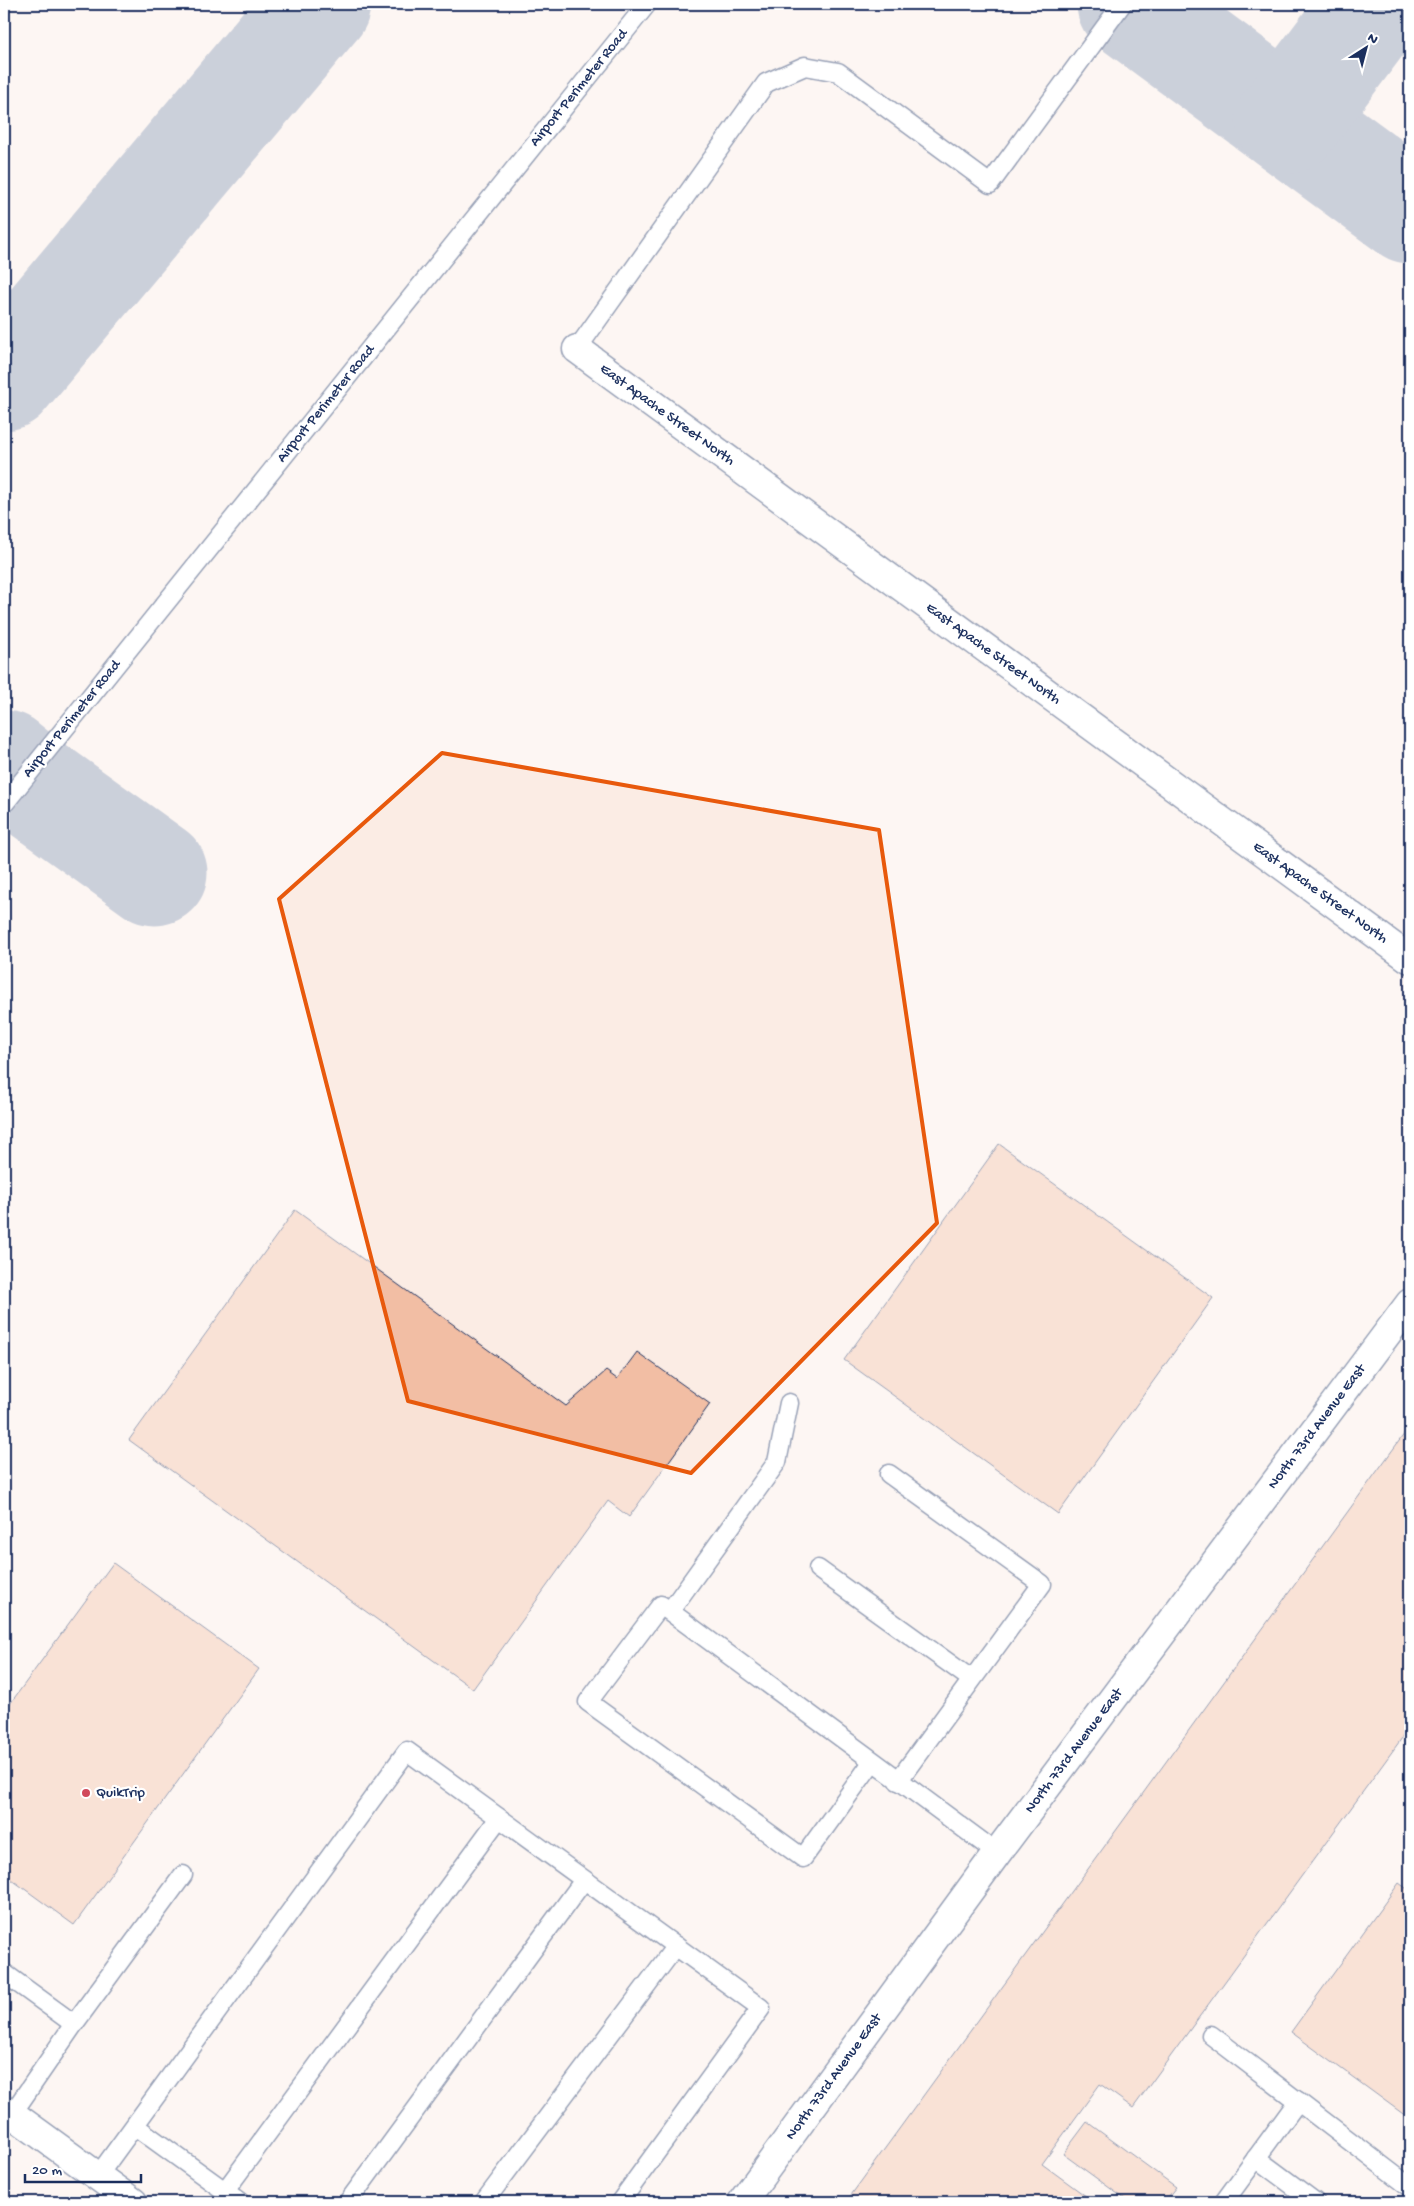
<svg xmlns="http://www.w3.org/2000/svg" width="1414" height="2206" font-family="'Gochi Hand',sans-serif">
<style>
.built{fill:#fbece4}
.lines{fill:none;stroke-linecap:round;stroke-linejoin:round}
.taxiway{stroke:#8d97ae;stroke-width:105}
.building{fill:#f2bea4;stroke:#1b2f5e}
.service-casing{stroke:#1b2f5e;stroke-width:21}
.minor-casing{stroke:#1b2f5e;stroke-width:31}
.service{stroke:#fff;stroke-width:18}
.minor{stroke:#fff;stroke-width:28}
.marked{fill:none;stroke:#e8590c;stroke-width:4;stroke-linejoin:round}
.poi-dot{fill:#d1495b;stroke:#fff;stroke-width:2}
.labels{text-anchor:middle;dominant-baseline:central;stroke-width:4.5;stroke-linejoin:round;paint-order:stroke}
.street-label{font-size:15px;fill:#1b2f5e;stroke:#fff}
.poi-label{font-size:15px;fill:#1b2f5e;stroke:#fff;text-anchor:start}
</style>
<rect width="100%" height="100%" fill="#fff"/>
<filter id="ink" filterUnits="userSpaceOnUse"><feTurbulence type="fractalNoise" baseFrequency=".02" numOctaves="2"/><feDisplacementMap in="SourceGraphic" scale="10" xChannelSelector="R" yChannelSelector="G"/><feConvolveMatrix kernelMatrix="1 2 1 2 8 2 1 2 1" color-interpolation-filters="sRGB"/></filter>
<g filter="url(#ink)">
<rect class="built" x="4" y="4" width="1406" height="2198"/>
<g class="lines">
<g class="taxiway">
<polyline points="1129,4 1410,211"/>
<polyline points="1288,121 1376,4"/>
<polyline points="4,378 318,4"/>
<polyline points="4,763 24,779 155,873"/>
</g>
</g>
<g class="building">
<polygon points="999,1144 1213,1298 1058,1514 844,1360"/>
<polygon points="295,1210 566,1406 606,1371 617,1379 637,1352 710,1404 629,1517 608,1501 473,1689 129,1440"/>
<polygon points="1410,1426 1410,1727 1133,2108 1100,2084 1042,2164 1094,2202 846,2202"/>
<polygon points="113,1563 259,1669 74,1925 4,1874 4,1712"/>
<polygon points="1399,1883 1410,1891 1410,2119 1291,2032"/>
<polygon points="1087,2122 1176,2187 1164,2202 1129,2202 1063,2154"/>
</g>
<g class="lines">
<defs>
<g id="service">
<polyline points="577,349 766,83 805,66 838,72 990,184 1122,4"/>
<polyline points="4,804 647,4"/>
<polyline points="889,1474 1042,1584 898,1781"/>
<polyline points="818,1569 971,1679"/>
<polyline points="670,1611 777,1462 789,1403"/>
<polyline points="873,1761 803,1858 588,1702 661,1605 873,1761 997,1853"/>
<polyline points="4,1973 74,2024 183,1875"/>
<polyline points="1211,2035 1410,2187"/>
<polyline points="12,2114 74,2024"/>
<polyline points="135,2126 240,2202"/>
<polyline points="1256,2158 1315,2202"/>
<polyline points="97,2177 407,1751 761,2008 620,2202"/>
<polyline points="225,2191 499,1818"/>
<polyline points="348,2202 584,1880"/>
<polyline points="484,2202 676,1946"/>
<polyline points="1224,2202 1298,2101"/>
</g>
<g id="minor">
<polyline points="577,349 1410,959"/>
<polyline points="12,2114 133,2202"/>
<polyline points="742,2202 997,1853 1410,1303"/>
</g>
</defs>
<use href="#service" class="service-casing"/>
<use href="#minor" class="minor-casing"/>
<use href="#service" class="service"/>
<use href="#minor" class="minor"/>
</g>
</g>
<path d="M0 0H1414V2206H0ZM442 753 879 830 937 1223 691 1473 408 1401 279 899Z" fill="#fff" fill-opacity=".55" fill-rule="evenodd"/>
<path class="marked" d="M442 753 879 830 937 1223 691 1473 408 1401 279 899Z"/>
<circle class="poi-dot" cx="86" cy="1793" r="5"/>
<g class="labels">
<g class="street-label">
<text transform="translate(579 88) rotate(-51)">Airport Perimeter Road</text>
<text transform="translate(326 404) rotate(-51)">Airport Perimeter Road</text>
<text transform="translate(667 415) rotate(36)">East Apache Street North</text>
<text transform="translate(993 654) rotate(36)">East Apache Street North</text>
<text transform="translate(72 719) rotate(-51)">Airport Perimeter Road</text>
<text transform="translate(1320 893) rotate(36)">East Apache Street North</text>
<text transform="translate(1317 1427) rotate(-53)">North 73rd Avenue East</text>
<text transform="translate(1074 1751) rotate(-53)">North 73rd Avenue East</text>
<text transform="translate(834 2077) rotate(-54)">North 73rd Avenue East</text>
</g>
<g class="poi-label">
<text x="96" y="1793">QuikTrip</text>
</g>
</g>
<rect width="1414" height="2206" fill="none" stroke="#fff" stroke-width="20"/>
<rect x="10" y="10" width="1394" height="2186" fill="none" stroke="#1b2f5e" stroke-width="2" filter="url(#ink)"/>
<g transform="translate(1366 48) rotate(36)" stroke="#ffffff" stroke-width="4" paint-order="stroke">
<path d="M0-4L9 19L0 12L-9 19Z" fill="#1b2f5e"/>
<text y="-8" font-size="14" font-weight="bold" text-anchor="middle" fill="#1b2f5e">N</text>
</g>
<path d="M25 2174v8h116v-8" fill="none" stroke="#1b2f5e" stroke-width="2.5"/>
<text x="32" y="2174" font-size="15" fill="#1b2f5e" stroke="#ffffff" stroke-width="4" paint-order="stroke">20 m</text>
</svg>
